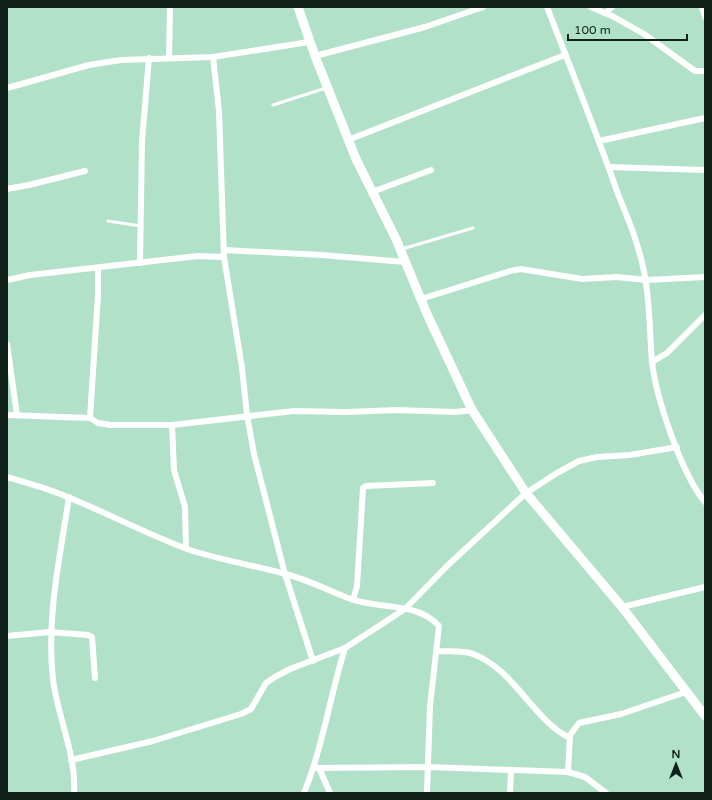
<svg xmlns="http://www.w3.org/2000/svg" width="712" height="800" font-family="'Varela Round',sans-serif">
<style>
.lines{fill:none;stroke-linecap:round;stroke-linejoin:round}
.lane{stroke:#fff;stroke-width:3}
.street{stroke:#fff;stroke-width:6}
.secondary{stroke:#fff;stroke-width:9}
</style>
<rect width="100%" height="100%" fill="#b1e1c8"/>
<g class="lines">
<g class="lane">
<polyline points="273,105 326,88"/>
<polyline points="108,221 141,226"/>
<polyline points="402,249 473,228"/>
</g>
<g class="street">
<path d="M547 7C571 69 596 131 618 194 625 212 633 229 638 248 650 285 649 323 652 362 656 398 682 475 705 502"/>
<polyline points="591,7 614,17 644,34 695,71 705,71"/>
<polyline points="702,7 705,17"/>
<polyline points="606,13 612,7"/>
<polyline points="315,56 425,27 483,7"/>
<polyline points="213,57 219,111 224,257 242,368 247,415 254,454 285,574 313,661"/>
<polyline points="169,58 170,7"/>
<polyline points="7,88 89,65 121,60 213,57 309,42"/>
<polyline points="348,140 565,55"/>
<polyline points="599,141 705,118"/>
<polyline points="609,167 705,170"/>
<polyline points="7,189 29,185 85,171"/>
<polyline points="372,192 431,170"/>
<polyline points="224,250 322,255 405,262"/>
<polyline points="140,263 142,141 149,58"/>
<polyline points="98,268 98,295 90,418 98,423 111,425 172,425 294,411 347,412 396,410 456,412 472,410"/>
<polyline points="7,280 30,275 198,256 224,257"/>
<polyline points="421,299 510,271 521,269 582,279 617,277 647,280 705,277"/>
<polyline points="7,344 17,415"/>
<polyline points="652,362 667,353 705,315"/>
<polyline points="7,415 90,418"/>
<polyline points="172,425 174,470 185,507 186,548"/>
<path d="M7 477C28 483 50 489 70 498 109 514 147 534 187 549 219 560 253 565 286 574 308 580 328 590 348 598 377 610 417 601 439 626L430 706 427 793"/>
<path d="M69 497C60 557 46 618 53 679 57 715 77 757 74 793"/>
<polyline points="353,600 357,586 363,488 366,486 433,483"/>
<polyline points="622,607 705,587"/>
<polyline points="7,636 50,632 88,635 92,637 95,678"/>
<path d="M437 651C448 652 463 650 473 654 514 669 534 721 570 738"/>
<polyline points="71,760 153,741 241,714 251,709 266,683 275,677 290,669 345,648 405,609 448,565 526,493 557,473 579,461 597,457 630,455 677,447"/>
<polyline points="314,768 429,767 568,772 585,777 606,793"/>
<polyline points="319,768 330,793"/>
<polyline points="568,772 570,735 579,723 621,714 686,692"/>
<path d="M304 793C323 746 330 696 345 648"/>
<polyline points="510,793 511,772"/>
</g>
<polyline class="secondary" points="298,7 315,56 356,159 396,239 427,314 472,410 526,493 622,607 705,716"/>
</g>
<rect width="712" height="800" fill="none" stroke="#0f2118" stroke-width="16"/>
<g transform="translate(676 764)" stroke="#b1e1c8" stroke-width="3" paint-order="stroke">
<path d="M0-3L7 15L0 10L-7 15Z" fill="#0f2118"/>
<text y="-6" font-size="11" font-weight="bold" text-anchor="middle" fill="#0f2118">N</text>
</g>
<path d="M568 34v6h119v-6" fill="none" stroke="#0f2118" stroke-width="2"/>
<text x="574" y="34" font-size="12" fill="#0f2118" stroke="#b1e1c8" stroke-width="3" paint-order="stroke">100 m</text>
</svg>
